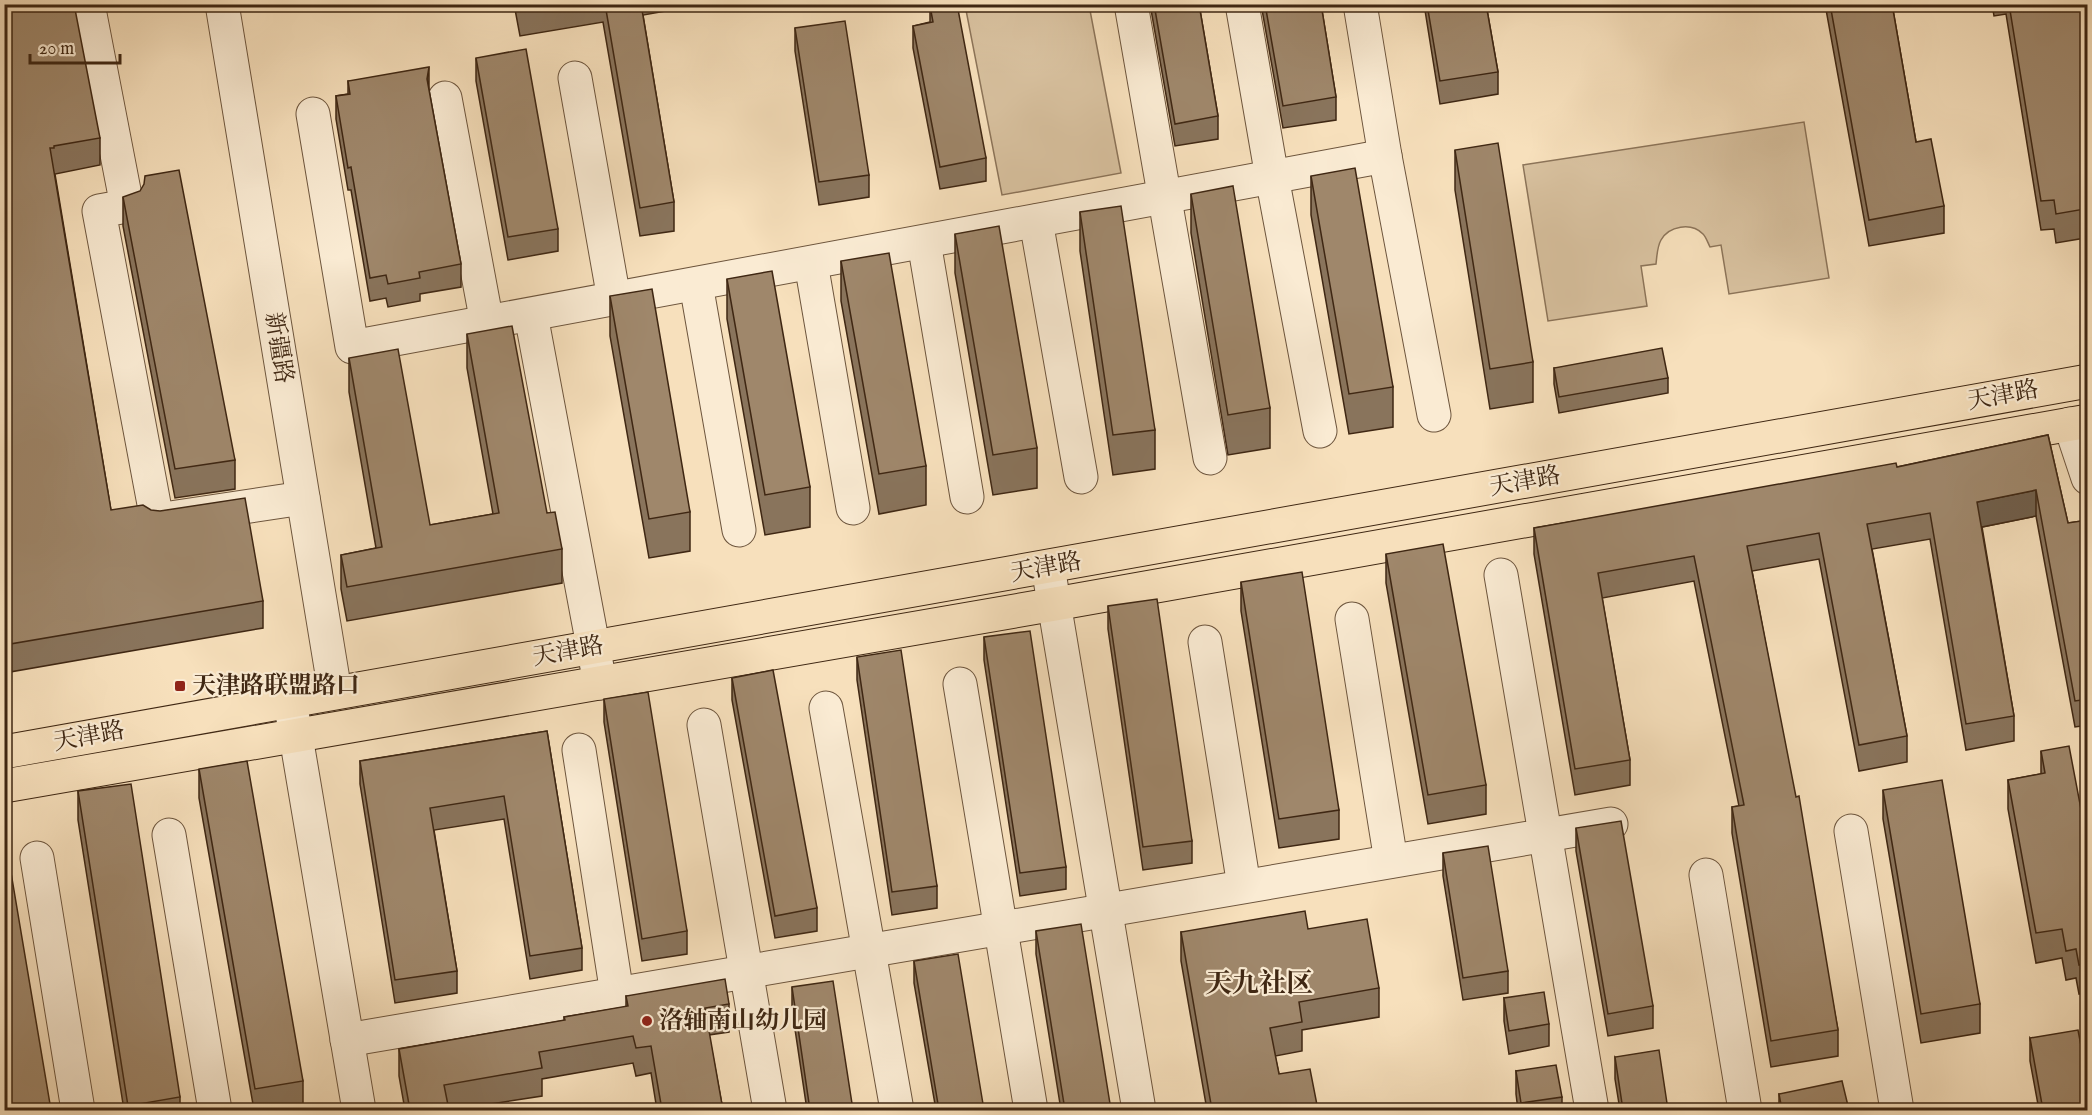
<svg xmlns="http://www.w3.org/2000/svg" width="2092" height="1115" font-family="'IM FELL English','Noto Serif SC',serif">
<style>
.green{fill:#d8c19f;stroke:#8c7459;stroke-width:1.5}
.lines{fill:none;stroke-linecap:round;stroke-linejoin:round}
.minor-casing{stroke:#6d553d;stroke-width:35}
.major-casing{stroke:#3f2713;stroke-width:35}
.minor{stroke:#faebd3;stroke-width:33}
.major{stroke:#f7e0bc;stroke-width:33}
.wall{fill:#89745c;stroke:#3f2713;stroke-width:1.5}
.shaded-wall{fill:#6f5e4b;stroke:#3f2713;stroke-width:1.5}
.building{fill:#9f876b;stroke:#3f2713;stroke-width:1.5}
.poi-dot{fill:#8f2418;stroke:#faebd3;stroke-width:2}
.labels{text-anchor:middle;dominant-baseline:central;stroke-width:4.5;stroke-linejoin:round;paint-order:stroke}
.street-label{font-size:24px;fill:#3f2713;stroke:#faebd3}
.poi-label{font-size:24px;font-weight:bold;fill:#3f2713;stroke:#faebd3;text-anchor:start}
.quarter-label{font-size:27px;font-weight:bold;fill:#3f2713;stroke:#faebd3}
</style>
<rect width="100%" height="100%" fill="#f7e0bc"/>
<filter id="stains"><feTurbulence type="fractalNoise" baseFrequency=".00333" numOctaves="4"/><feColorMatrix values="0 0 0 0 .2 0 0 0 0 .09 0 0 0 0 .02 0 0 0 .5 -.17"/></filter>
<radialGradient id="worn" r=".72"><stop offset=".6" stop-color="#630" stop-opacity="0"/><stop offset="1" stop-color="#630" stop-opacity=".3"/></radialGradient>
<g class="green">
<polygon points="965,5 1089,5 1121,173 1002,195"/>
<path d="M1804 122 1829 278 1729 294 1721 245 1710 247C1708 243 1706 237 1703 234 1691 222 1669 226 1661 240 1657 247 1657 256 1656 264L1641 266 1647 306 1548 321 1523 165Z"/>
</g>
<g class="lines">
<defs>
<g id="minor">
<polyline points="88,4 127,206 99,211 157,520 303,498"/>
<polyline points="222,4 335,692"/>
<polyline points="1131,4 1210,458"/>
<polyline points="1242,4 1272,177 1320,431"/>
<polyline points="1360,4 1385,156 1434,415"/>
<polyline points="575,78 614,299"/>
<polyline points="445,98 487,323"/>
<polyline points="313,114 352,347 1385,156"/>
<polyline points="1036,221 1081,477"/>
<polyline points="924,242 967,497"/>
<polyline points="811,263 853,508"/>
<polyline points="696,284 739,530"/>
<polyline points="531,315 600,683"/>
<polyline points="2070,424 2088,478"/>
<polyline points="1048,567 1139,1110"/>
<polyline points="1501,575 1592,1110"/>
<polyline points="1352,619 1391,861"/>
<polyline points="1205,642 1244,886"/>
<polyline points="960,684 1031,1110"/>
<polyline points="291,707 359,1110"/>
<polyline points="826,708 897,1110"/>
<polyline points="704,725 770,1110"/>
<polyline points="579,750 617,994"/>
<polyline points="1851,831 1897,1110"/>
<polyline points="169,835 215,1110"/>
<polyline points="37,858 78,1110"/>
<polyline points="1706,875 1745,1110"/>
<polyline points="347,1040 1611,824"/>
</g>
<g id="major">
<polyline points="4,752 2088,381"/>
<polyline points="4,786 1055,604 2088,421"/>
</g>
</defs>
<use href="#minor" class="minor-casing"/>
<use href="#major" class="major-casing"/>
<use href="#minor" class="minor"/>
<use href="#major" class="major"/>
</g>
<g class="wall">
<polygon points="4,4 100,138 100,165 55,174 111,510 263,601 263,628 4,673"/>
<polygon points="514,4 705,4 643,15 674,202 674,231 640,236 603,22 520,36"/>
<polygon points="1150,4 1199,4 1218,116 1218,139 1175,146"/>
<polygon points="1261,4 1321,4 1336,97 1336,120 1283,128"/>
<polygon points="1424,4 1486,4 1498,72 1498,94 1440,104"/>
<polygon points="1825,4 1892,4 1916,142 1944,206 1944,233 1869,246"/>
<polygon points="1992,4 2088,4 2088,222 2085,223 2085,238 2056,243 2054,229 2041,230 2006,14 1994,16"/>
<polygon points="930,6 986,158 986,181 940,189 913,48 913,26 930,22"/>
<polygon points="795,28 869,175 869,197 819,205 795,51"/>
<polygon points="476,58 558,229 558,251 508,260 476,81"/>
<polygon points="348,81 429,90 461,264 461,287 420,294 420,301 388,307 386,298 370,301 351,190 348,190 336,119 336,96 348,94"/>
<polygon points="1455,150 1533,362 1533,402 1490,409 1455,190"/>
<polygon points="1311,176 1393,387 1393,427 1349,434 1311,215"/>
<polygon points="1191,194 1270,408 1270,448 1228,455 1191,233"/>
<polygon points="123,197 235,460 235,489 175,498 123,226"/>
<polygon points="1080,212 1155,430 1155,469 1113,475 1080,251"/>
<polygon points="955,234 1037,448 1037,488 993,495 955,273"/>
<polygon points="841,261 926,466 926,505 879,514 841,301"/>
<polygon points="727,279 810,487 810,527 765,535 727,319"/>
<polygon points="610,296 690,512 690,551 649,558 610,336"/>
<polygon points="467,334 562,549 562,583 347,621 341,589 341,555 376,548 349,392 349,358 430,525 493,514 467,368"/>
<polygon points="1554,368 1668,378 1668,393 1559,413 1554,384"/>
<polygon points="2048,435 2068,523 2088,520 2088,725 2075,727 2036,516 1982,527 2014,716 2014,741 1966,750 1930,539 1872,549 1907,736 1907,762 1859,771 1819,559 1752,571 1838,1030 1838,1056 1771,1067 1732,833 1732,807 1739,806 1694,581 1602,598 1630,760 1630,785 1575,795 1534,554 1534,528 1897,467"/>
<polygon points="1386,554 1486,785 1486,814 1428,824 1386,583"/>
<polygon points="1241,582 1339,810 1339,839 1279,848 1241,611"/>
<polygon points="1108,606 1192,841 1192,863 1143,870 1108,629"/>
<polygon points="984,637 1066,867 1066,889 1020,896 984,660"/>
<polygon points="857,657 937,886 937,908 892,915 857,680"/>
<polygon points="732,678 817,908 817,931 775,938 732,700"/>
<polygon points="604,699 687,931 687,954 642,961 604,722"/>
<polygon points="547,731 582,948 582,970 530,979 504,819 434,830 457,971 457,993 395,1003 360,784 360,761"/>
<polygon points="2041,751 2088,846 2088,992 2079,994 2076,978 2066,980 2062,958 2036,963 2008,809 2008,780 2041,774"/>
<polygon points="199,769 303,1081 303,1110 254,1110 199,798"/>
<polygon points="1883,790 1980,1004 1980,1033 1921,1043 1883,819"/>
<polygon points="78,791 180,1097 180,1110 124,1110 78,820"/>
<polygon points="1576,828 1653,1006 1653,1028 1608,1036 1576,851"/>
<polygon points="1443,853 1508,971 1508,993 1463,1000 1443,876"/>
<polygon points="1308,929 1379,988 1379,1017 1302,1030 1302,1051 1275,1056 1279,1074 1318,1110 1207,1110 1181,961 1181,932"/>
<polygon points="1036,931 1111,1110 1061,1110 1036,954"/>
<polygon points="914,961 984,1110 936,1110 914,983"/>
<polygon points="792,987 853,1110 807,1110 792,1009"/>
<polygon points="626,996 729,1004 729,1032 709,1035 723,1110 657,1110 651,1073 636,1076 633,1063 542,1079 542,1096 453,1110 405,1110 399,1076 399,1049 564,1021 564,1017 626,1007"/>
<polygon points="1504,998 1549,1024 1549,1046 1509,1054 1504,1021"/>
<polygon points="2030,1038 2088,1110 2039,1110 2030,1061"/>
<polygon points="1615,1057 1668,1110 1620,1110 1615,1079"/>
<polygon points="1516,1071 1562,1097 1562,1110 1518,1110 1516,1094"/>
<polygon points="1779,1094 1849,1110 1779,1110"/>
</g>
<g class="shaded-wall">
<polygon points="429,67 429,90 427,79"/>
<polygon points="2088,193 2088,222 2085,223 2085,209 2083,194"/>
<polygon points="2036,490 2036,516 1977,528 1977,502"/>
</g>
<g class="building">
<polygon points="4,4 74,4 100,138 54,146 54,148 50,148 111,510 143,505 151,510 160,511 245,498 263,601 4,645"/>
<polygon points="519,4 543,4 520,8"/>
<polygon points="605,4 641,4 674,202 640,208"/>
<polygon points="938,4 957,4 986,158 940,167 913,26 933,22 930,6"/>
<polygon points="1154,4 1199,4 1218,116 1175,124"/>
<polygon points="1265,4 1321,4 1336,97 1283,106"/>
<polygon points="1427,4 1486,4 1498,72 1440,81"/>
<polygon points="1830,4 1892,4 1916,142 1931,139 1944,206 1869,220"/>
<polygon points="2009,4 2088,4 2088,193 2083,194 2085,209 2056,214 2054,200 2041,201"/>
<polygon points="845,21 869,175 819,182 795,28"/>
<polygon points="526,49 558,229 508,237 476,58"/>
<polygon points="429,67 427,79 461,264 419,272 420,278 388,284 386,275 370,278 351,167 348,168 336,96 350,94 348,81"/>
<polygon points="1498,143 1533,362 1490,369 1455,150"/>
<polygon points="1355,168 1393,387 1349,394 1311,176"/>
<polygon points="179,170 235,460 175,469 123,197 140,191 144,184 145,176"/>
<polygon points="1233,186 1270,408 1228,415 1191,194"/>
<polygon points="1121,206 1155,430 1113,435 1080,212"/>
<polygon points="999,226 1037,448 993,455 955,234"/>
<polygon points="889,253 926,466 879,474 841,261"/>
<polygon points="772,271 810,487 765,495 727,279"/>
<polygon points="652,289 690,512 649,519 610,296"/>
<polygon points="512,326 547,513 555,512 562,549 347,587 341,555 382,547 349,358 398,349 430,525 499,513 467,334"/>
<polygon points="1662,348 1668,378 1559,397 1554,368"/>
<polygon points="2048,435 2068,523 2088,520 2088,699 2075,701 2036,490 1977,502 2014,716 1966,724 1930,513 1867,524 1907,736 1859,745 1819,533 1747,546 1796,797 1799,796 1838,1030 1771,1041 1732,807 1744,805 1694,556 1598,573 1630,760 1575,769 1534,528 1896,463 1897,467"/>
<polygon points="1443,544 1486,785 1428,795 1386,554"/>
<polygon points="1302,572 1339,810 1279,819 1241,582"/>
<polygon points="1157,599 1192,841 1143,847 1108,606"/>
<polygon points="1030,631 1066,867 1020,873 984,637"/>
<polygon points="901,650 937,886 892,892 857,657"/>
<polygon points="773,670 817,908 775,916 732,678"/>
<polygon points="648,692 687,931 642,939 604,699"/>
<polygon points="547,731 582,948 530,956 504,796 430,808 457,971 395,980 360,761"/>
<polygon points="2069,746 2088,846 2088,963 2079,965 2076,949 2066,951 2062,929 2036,933 2008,780 2045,773 2041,751"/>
<polygon points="247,761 303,1081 255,1089 199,769"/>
<polygon points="1942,780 1980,1004 1921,1014 1883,790"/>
<polygon points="131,784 180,1097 128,1106 78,791"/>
<polygon points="1621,821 1653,1006 1608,1014 1576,828"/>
<polygon points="4,831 51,1110 5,1110 4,1105"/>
<polygon points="1488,846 1508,971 1463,978 1443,853"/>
<polygon points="1305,911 1308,929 1367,919 1379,988 1299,1002 1302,1022 1270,1028 1279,1074 1310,1069 1318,1110 1212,1110 1181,932"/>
<polygon points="1081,924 1111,1110 1065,1110 1036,931"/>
<polygon points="958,954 984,1110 939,1110 914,961"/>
<polygon points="725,979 729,1004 705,1008 723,1110 662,1110 651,1046 636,1048 633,1036 539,1052 542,1068 444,1085 449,1110 410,1110 399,1049 565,1020 564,1017 628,1006 626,996"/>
<polygon points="833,981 853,1110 810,1110 792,987"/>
<polygon points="1544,992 1549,1024 1509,1031 1504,998"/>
<polygon points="2078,1030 2088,1082 2088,1110 2043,1110 2030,1038"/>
<polygon points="1659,1050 1668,1110 1623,1110 1615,1057"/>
<polygon points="1556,1065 1562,1097 1521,1103 1516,1071"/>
<polygon points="1842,1081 1849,1110 1782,1110 1779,1094"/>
</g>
<g class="poi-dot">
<rect x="174" y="680" width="12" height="12" rx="3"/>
<circle cx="647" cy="1021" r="6"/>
</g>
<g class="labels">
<g class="street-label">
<text transform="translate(278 348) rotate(81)">新疆路</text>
<text transform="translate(2003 396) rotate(-10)">天津路</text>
<text transform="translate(1525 482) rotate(-10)">天津路</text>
<text transform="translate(1046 568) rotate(-10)">天津路</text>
<text transform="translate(568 652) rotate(-10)">天津路</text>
<text transform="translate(89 737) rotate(-10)">天津路</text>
</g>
<g class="poi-label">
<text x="192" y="686">天津路联盟路口</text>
<text x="659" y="1021">洛轴南山幼儿园</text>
</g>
<g class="quarter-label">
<text x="1259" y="985">天九社区</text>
</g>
</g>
<rect width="2092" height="1115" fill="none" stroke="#f7e0bc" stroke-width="24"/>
<rect x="6" y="6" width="2080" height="1103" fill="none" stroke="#3f2713" stroke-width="3"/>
<rect x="12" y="12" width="2068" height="1091" fill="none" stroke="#3f2713" stroke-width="1.5"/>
<path d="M30 54v9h90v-9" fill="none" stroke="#3f2713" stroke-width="3"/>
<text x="39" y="54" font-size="18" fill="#3f2713" stroke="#faebd3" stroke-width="4.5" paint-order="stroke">20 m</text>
<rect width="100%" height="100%" filter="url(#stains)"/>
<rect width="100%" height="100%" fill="url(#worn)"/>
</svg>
